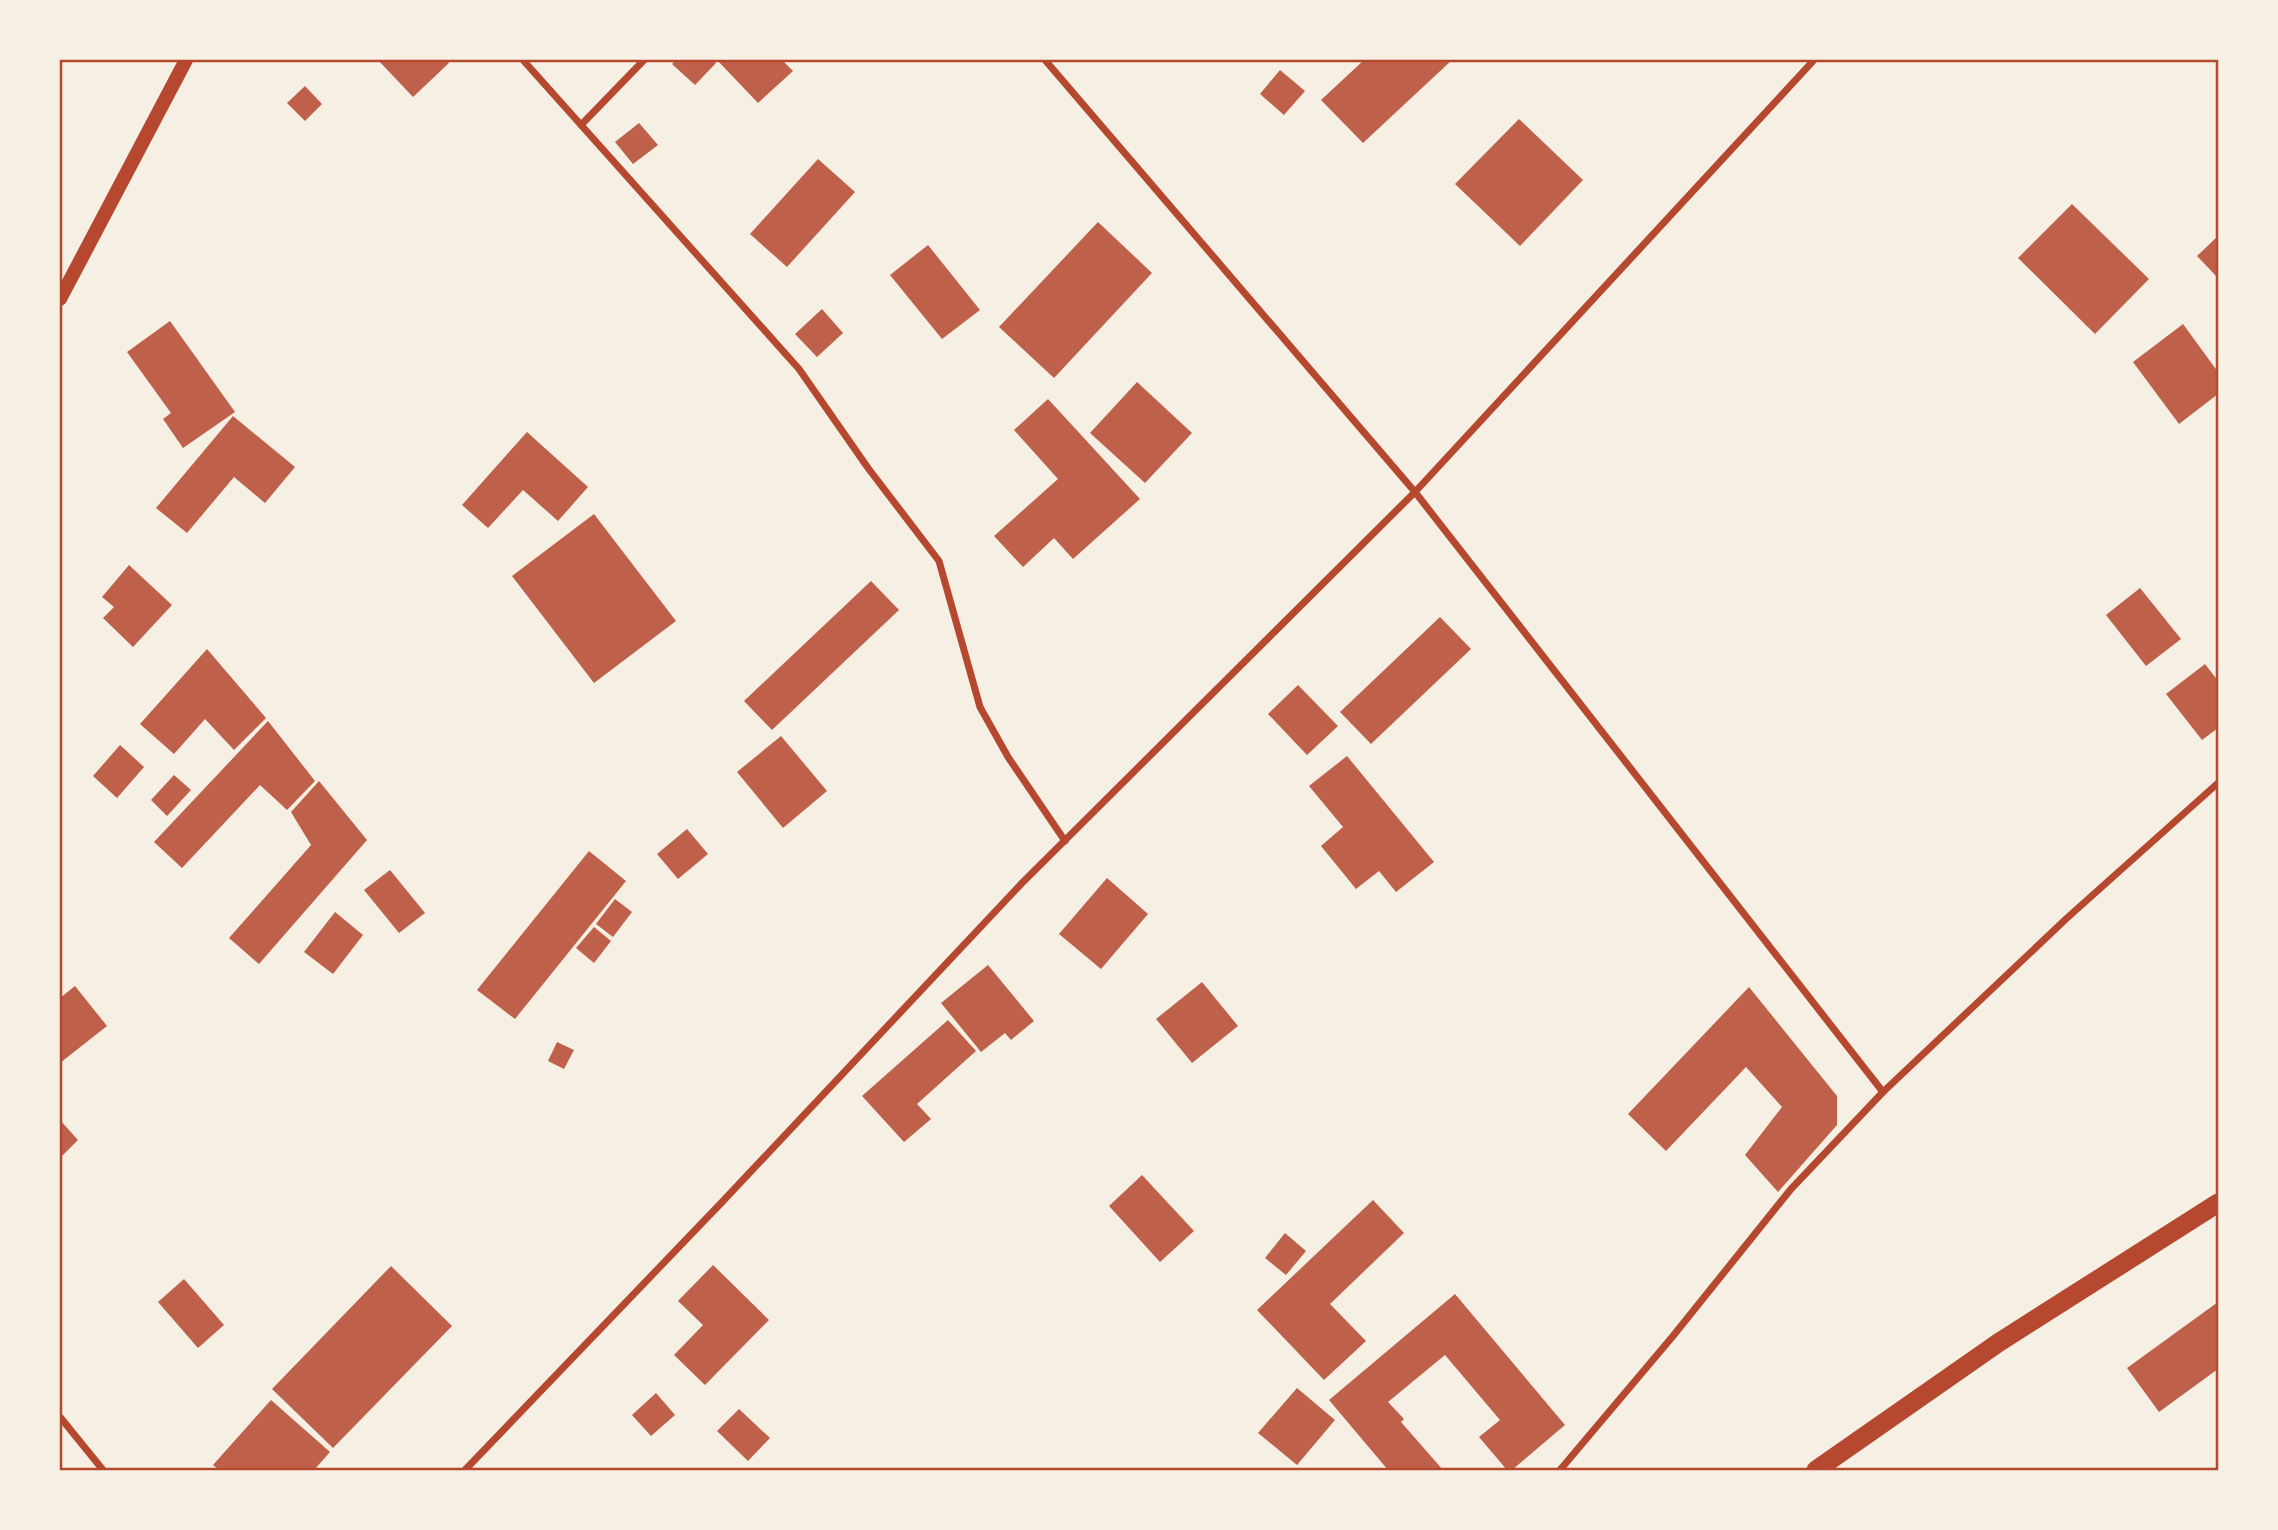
<svg xmlns="http://www.w3.org/2000/svg" width="2278" height="1530" font-family="Figtree,sans-serif">
<style>
.building{fill:#bf614a}
.lines{fill:none;stroke-linecap:round;stroke-linejoin:round}
.minor{stroke:#b5482f;stroke-width:7}
.secondary{stroke:#b5482f;stroke-width:14}
.trunk{stroke:#b5482f;stroke-width:19}
.neatline{fill:none;stroke:#b5482f;stroke-width:2.5}
</style>
<rect width="100%" height="100%" fill="#f6efe4"/>
<g class="building">
<polygon points="378,60 446,60 449,63 413,97"/>
<polygon points="676,60 712,60 716,63 695,85 672,64"/>
<polygon points="717,60 782,60 793,71 758,103"/>
<polygon points="1364,60 1452,60 1363,143 1321,100"/>
<polygon points="1280,70 1305,91 1284,115 1260,94"/>
<polygon points="305,86 322,104 305,121 287,103"/>
<polygon points="1519,119 1583,180 1520,246 1455,184"/>
<polygon points="639,123 658,145 633,164 615,142"/>
<polygon points="818,159 855,192 787,267 750,234"/>
<polygon points="2072,204 2149,279 2095,334 2018,258"/>
<polygon points="1098,222 1152,273 1054,378 999,327"/>
<polygon points="2218,236 2218,278 2197,256"/>
<polygon points="928,245 980,310 942,339 890,275"/>
<polygon points="822,309 843,333 817,357 795,334"/>
<polygon points="170,321 235,412 183,448 163,419 171,413 127,352"/>
<polygon points="2183,324 2218,372 2218,394 2179,424 2133,362"/>
<polygon points="1137,382 1192,433 1145,483 1090,433"/>
<polygon points="1048,399 1140,499 1073,559 1054,538 1023,567 994,536 1058,479 1014,430"/>
<polygon points="233,416 295,467 265,503 234,477 187,533 156,508"/>
<polygon points="527,432 588,487 558,521 523,490 488,528 462,505"/>
<polygon points="594,514 676,621 594,683 512,576"/>
<polygon points="129,565 172,605 133,647 103,618 114,607 102,597"/>
<polygon points="871,581 899,610 772,730 744,701"/>
<polygon points="2140,588 2181,639 2146,666 2106,615"/>
<polygon points="1440,617 1471,649 1371,744 1340,712"/>
<polygon points="207,649 266,718 234,750 205,719 174,754 140,724"/>
<polygon points="2205,664 2218,681 2218,728 2202,740 2166,694"/>
<polygon points="1298,685 1338,726 1307,755 1268,714"/>
<polygon points="268,721 315,781 287,810 260,785 182,868 154,842"/>
<polygon points="781,736 827,791 783,828 737,772"/>
<polygon points="120,745 144,767 117,798 93,776"/>
<polygon points="1347,756 1434,862 1396,892 1379,871 1356,889 1321,846 1343,827 1309,786"/>
<polygon points="174,775 191,790 167,816 151,800"/>
<polygon points="319,781 367,840 259,964 229,938 311,845 291,812"/>
<polygon points="687,829 708,854 678,879 657,854"/>
<polygon points="589,851 626,881 515,1019 477,990"/>
<polygon points="390,870 425,913 399,933 364,890"/>
<polygon points="1107,878 1148,914 1101,969 1059,934"/>
<polygon points="615,899 632,912 613,937 596,924"/>
<polygon points="335,912 363,935 333,974 304,952"/>
<polygon points="594,927 611,941 594,963 576,948"/>
<polygon points="988,965 1034,1021 1011,1040 1005,1033 981,1052 941,1003"/>
<polygon points="1202,982 1238,1026 1192,1063 1156,1019"/>
<polygon points="75,986 107,1026 60,1063 60,998"/>
<polygon points="1749,987 1837,1096 1837,1125 1778,1192 1745,1155 1782,1107 1746,1067 1666,1151 1628,1114"/>
<polygon points="948,1020 976,1051 917,1104 931,1119 904,1142 862,1096"/>
<polygon points="557,1042 574,1050 564,1069 548,1061"/>
<polygon points="60,1120 78,1140 60,1158"/>
<polygon points="1142,1175 1194,1231 1160,1262 1109,1206"/>
<polygon points="1373,1200 1404,1233 1330,1304 1366,1341 1324,1380 1257,1310"/>
<polygon points="1285,1233 1306,1251 1286,1275 1265,1258"/>
<polygon points="713,1265 769,1320 705,1385 674,1355 703,1325 678,1301"/>
<polygon points="391,1266 452,1326 333,1448 272,1389"/>
<polygon points="184,1279 224,1325 198,1348 158,1302"/>
<polygon points="1455,1294 1565,1425 1512,1470 1507,1470 1479,1437 1500,1420 1445,1355 1388,1402 1404,1419 1401,1422 1443,1470 1388,1470 1329,1400"/>
<polygon points="2218,1302 2218,1369 2159,1412 2127,1368"/>
<polygon points="1297,1388 1335,1420 1297,1465 1258,1433"/>
<polygon points="656,1393 675,1415 651,1436 632,1415"/>
<polygon points="271,1400 330,1452 314,1470 219,1470 213,1465"/>
<polygon points="739,1409 770,1438 748,1461 717,1431"/>
</g>
<g class="lines">
<g class="minor">
<polyline points="523,60 799,369 868,468 939,561 980,707 1008,757 1065,841"/>
<polyline points="1814,60 1415,492 1883,1092"/>
<polyline points="581,125 644,60"/>
<polyline points="60,1417 103,1470"/>
<polyline points="465,1470 724,1200 1022,883 1415,492 1045,60"/>
<polyline points="1560,1470 1673,1336 1791,1189 1883,1092 2067,918 2218,783"/>
</g>
<polyline class="secondary" points="60,299 186,60"/>
<polyline class="trunk" points="1816,1470 1998,1343 2218,1203"/>
</g>
<rect width="2278" height="1530" fill="none" stroke="#f6efe4" stroke-width="122"/>
<rect x="61" y="61" width="2156" height="1408" class="neatline"/>
</svg>
